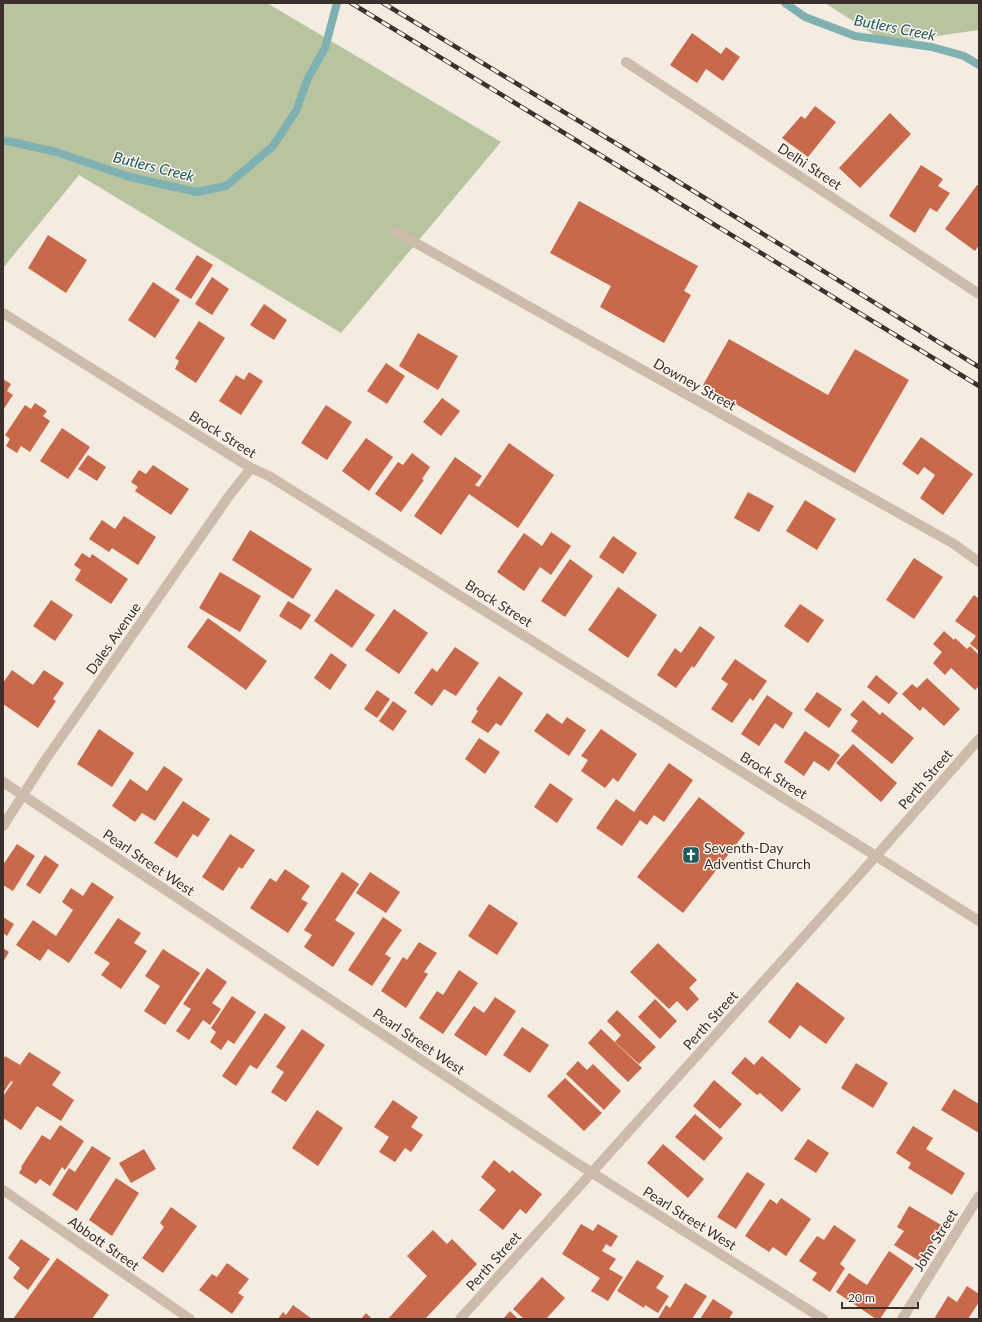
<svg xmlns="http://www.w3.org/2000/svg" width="982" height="1322" font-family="Lato,sans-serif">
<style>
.green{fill:#b8c4a0}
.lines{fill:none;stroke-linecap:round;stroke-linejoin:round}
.stream{stroke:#7fb0b2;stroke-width:8}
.building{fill:#c8694b}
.minor{stroke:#cdbbac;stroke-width:10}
.rail-casing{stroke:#3b302b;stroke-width:4.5}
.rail{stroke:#fbf5ee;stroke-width:3;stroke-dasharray:9;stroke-linecap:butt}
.labels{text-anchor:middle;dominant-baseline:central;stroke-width:3;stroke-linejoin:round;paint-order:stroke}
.street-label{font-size:14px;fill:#3b302b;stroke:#fbf5ee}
.poi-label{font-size:14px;fill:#3b302b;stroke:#fbf5ee;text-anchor:start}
.water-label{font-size:15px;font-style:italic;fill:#1f5a5e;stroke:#fbf5ee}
</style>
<rect width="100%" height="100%" fill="#f4ebe1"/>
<g class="green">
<polygon points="3,3 267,3 501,142 341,333 79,175 3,268"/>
<polygon points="825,3 979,3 979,30 887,43"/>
</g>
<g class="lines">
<g class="stream">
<polyline points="785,3 805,17 855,36 932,47 964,56 979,65"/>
<polyline points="3,140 56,152 130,177 197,192 226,186 273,146 296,111 308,78 325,48 337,3"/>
</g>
</g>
<g class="building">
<polygon points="692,33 721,54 726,47 740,57 723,81 706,69 697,83 670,65"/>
<polygon points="815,106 836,122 808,157 782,138 801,116 805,119"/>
<polygon points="890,113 911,134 860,188 839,168"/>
<polygon points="921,165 943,179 938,186 950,193 937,212 930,208 915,233 889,216"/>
<polygon points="977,185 979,187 979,245 975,251 945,229"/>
<polygon points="579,201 698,266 684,291 691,295 664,343 600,307 611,286 550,253"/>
<polygon points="48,235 87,260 66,293 28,268"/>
<polygon points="197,255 213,265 191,299 175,289"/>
<polygon points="212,277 229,289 212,315 195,304"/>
<polygon points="153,282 180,300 155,338 128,320"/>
<polygon points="264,304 287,320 274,340 250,325"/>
<polygon points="199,321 225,338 196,383 175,369 179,361 175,358"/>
<polygon points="418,333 458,356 438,390 399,366"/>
<polygon points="729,339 828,395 855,349 909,380 855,473 703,385"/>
<polygon points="386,363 405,376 387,404 367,391"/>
<polygon points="249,372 263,381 241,415 219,401 236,375 244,380"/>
<polygon points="3,379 11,384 7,391 13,395 3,410"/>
<polygon points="442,398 460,411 441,436 423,422"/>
<polygon points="35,403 47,411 43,416 50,421 30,452 21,446 17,453 6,446 10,439 5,435 25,405 31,409"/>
<polygon points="326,405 352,422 327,460 301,443"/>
<polygon points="62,428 90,447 68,479 40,461"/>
<polygon points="921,437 973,474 943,515 920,498 935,475 924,467 918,475 902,464"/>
<polygon points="366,438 393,457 369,491 342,471"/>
<polygon points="509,443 554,475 518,528 469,494 441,535 414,516 455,457 482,476 475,485 479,487"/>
<polygon points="412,453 430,467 422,479 424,480 401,512 375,494 398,462 403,465"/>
<polygon points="88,455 106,467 97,481 78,469"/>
<polygon points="153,465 189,489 171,515 135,491 138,487 131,482 139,470 146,474"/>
<polygon points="748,492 774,506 759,532 734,518"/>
<polygon points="805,500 836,519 817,550 786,531"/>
<polygon points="124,516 156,537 138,565 112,548 109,552 89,539 102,520 115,529"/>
<polygon points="250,530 312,569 293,599 232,560"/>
<polygon points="551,532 571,546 551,575 540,567 524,591 497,572 524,533 542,546"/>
<polygon points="613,536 637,553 623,574 599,557"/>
<polygon points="82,553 90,558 92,554 128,579 111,604 75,580 81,570 74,565"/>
<polygon points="914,558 943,577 914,619 886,600"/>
<polygon points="570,559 593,576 565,617 541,601"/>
<polygon points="220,572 261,596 240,632 199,608"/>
<polygon points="618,587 657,615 628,658 588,630"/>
<polygon points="336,589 375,615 352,648 314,621"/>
<polygon points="974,595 979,599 979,651 970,644 976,636 955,621"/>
<polygon points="51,600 73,615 55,641 33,626"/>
<polygon points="288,601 311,615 301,630 279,616"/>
<polygon points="800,604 824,620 808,643 784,626"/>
<polygon points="394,609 428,633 399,674 365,650"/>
<polygon points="208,618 267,661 246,690 187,647"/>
<polygon points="700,626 715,637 694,668 692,666 676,688 657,675 675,648 681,653"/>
<polygon points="944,631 954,640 955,638 967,649 970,646 979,655 979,686 975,690 951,668 945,675 933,663 942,652 933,644"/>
<polygon points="455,647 479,663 456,696 444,689 432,706 414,693 432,668 437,672"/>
<polygon points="331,653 347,665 330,690 314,678"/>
<polygon points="735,659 767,681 753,701 750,698 732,723 711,709 728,684 721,679"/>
<polygon points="12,670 33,685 44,670 64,683 53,699 56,701 38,728 3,704 3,683"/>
<polygon points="876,675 898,693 889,704 867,687"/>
<polygon points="499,676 523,693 501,726 496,723 488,733 471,722 478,711 476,709"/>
<polygon points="927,678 960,709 944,726 923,707 920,711 902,694 912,684 917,688"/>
<polygon points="377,690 390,699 377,718 364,709"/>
<polygon points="817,692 842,709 829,728 804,710"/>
<polygon points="767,695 793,713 783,729 775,723 759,746 741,734"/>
<polygon points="863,700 880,715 882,712 914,738 892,764 851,731 858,721 850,715"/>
<polygon points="393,701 407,711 393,731 379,721"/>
<polygon points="547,713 562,724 567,717 586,730 569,756 534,731"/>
<polygon points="99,729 134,753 112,787 77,764"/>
<polygon points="601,729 637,754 618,782 613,778 605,788 581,771 588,760 581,756"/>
<polygon points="805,731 840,755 829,771 814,761 804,776 784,762"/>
<polygon points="479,738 500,752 485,774 465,759"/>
<polygon points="853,744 897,783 881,802 836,763"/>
<polygon points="669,763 693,780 664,822 654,815 647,825 640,820 622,846 596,828 616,799 634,812"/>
<polygon points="164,766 183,779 155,821 142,813 135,822 112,806 130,779 147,791"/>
<polygon points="550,783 573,799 557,823 534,807"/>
<polygon points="699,797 745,833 683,913 637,877"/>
<polygon points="183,801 210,819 198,837 193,834 177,858 154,843"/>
<polygon points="230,834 255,850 242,869 239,867 223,891 202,877"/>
<polygon points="17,844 35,856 13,891 3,885 3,865"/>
<polygon points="45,855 59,865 40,894 26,885"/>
<polygon points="285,869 310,886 301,899 308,903 288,933 250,908 270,878 276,882"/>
<polygon points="342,872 359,884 335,920 355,933 333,967 304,947 312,935 304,930"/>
<polygon points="370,872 400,892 386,913 356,893"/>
<polygon points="92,882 114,897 69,963 48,949 40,961 16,945 33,920 56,936 73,910 62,902 71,888 83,896"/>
<polygon points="489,904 518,923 497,955 468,936"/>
<polygon points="3,917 14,924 7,936 3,933"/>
<polygon points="383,917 402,930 385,954 391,958 372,986 348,970"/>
<polygon points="118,918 141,933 134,943 147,951 121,989 101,975 110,963 94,953"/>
<polygon points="419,942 437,953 424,972 428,974 406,1008 381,991 403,957 407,960"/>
<polygon points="658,943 697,980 689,988 699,999 687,1011 677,1001 669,1009 630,972"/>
<polygon points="3,948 9,952 3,962"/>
<polygon points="163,949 200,973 165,1025 144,1011 160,986 145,976"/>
<polygon points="207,968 227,982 212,1003 221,1009 210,1025 203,1020 189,1040 176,1031 191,1009 183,1004"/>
<polygon points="459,970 478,983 443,1034 419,1018 437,991 443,995"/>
<polygon points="797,982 845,1018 826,1044 800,1025 790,1039 768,1022"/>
<polygon points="232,996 256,1012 234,1044 228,1040 221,1050 210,1042 216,1032 211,1028"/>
<polygon points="495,997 516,1011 486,1056 454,1035 474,1006 484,1013"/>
<polygon points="655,999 677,1021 660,1039 638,1017"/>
<polygon points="617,1010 656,1047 639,1064 615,1042 621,1035 607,1021"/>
<polygon points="265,1013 286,1027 257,1069 250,1065 236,1086 222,1076"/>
<polygon points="522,1027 549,1045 530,1073 503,1055"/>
<polygon points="302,1029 325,1045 286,1102 271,1092 284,1072 276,1067"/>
<polygon points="601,1029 642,1068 628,1082 588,1043"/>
<polygon points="29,1052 61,1072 52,1085 74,1100 61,1121 37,1106 21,1130 3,1118 3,1096 13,1082 11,1081 3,1093 3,1060 5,1056 20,1065"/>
<polygon points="762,1056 801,1089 782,1112 760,1093 757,1095 731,1073 745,1057 754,1065"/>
<polygon points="578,1061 587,1070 593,1064 621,1091 604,1110 566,1074"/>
<polygon points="856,1063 888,1083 873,1108 841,1088"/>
<polygon points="565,1078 602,1113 584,1131 547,1096"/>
<polygon points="714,1080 742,1104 720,1129 693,1106"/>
<polygon points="954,1089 979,1104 979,1133 941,1110"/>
<polygon points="393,1100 418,1117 411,1127 423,1135 411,1152 405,1148 395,1162 379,1152 389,1137 374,1127"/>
<polygon points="317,1110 343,1128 318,1166 292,1148"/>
<polygon points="695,1114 723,1138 704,1161 675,1137"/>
<polygon points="60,1125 84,1141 65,1170 62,1167 50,1186 40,1179 36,1184 19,1173 22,1168 21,1167 42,1135 50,1140"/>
<polygon points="913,1126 933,1138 926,1149 965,1173 952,1195 908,1168 911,1163 896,1153"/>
<polygon points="808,1139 829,1153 816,1173 794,1159"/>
<polygon points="663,1144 704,1179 688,1198 647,1163"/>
<polygon points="92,1146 111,1158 77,1211 52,1195 69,1168 75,1172"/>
<polygon points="144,1149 156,1169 131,1183 119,1163"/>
<polygon points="494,1160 510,1173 512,1170 542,1194 526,1214 520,1209 503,1230 479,1210 496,1190 481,1177"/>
<polygon points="747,1172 765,1184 736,1229 717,1217"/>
<polygon points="116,1178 139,1193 112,1236 89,1220"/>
<polygon points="781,1198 811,1219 786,1256 773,1247 769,1252 745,1236 770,1199 777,1204"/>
<polygon points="909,1206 943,1226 921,1262 894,1245 904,1231 897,1227"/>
<polygon points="171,1207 197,1226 163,1273 142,1258 164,1227 160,1223"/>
<polygon points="581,1224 593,1231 598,1224 618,1236 611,1247 606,1244 602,1251 616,1259 609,1269 623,1277 608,1301 591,1291 600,1278 562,1254"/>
<polygon points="834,1225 856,1240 840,1264 845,1268 830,1292 812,1280 817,1273 799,1261 817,1236 824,1240"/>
<polygon points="433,1230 447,1244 452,1239 477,1264 425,1319 388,1319 427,1276 407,1256"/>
<polygon points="21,1239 50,1259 28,1290 13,1278 20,1268 8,1258"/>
<polygon points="889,1251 914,1268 880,1319 876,1319 836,1292 849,1273 867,1285"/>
<polygon points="57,1258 109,1295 92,1319 13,1319"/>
<polygon points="637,1260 664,1276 656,1288 669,1296 658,1313 645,1305 644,1308 617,1291"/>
<polygon points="227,1263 249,1279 238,1293 244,1297 232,1314 199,1290 212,1274 217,1277"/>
<polygon points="542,1277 565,1298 546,1319 524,1319 513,1309"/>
<polygon points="685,1283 707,1296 692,1319 658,1319 666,1305 670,1308"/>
<polygon points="967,1286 979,1294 979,1302 968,1319 934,1319 948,1296 957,1302"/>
<polygon points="713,1299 733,1312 729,1319 700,1319"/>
<polygon points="293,1305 312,1319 278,1319 283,1312 286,1315"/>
<polygon points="510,1311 518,1319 503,1319"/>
<polygon points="366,1313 372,1319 361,1319"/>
</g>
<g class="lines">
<g class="minor">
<polyline points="626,62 979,294"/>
<polyline points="396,232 954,544 979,562"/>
<polyline points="3,313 251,468 269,476 841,834 979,921"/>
<polyline points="3,782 575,1162 823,1319"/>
<polyline points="3,826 46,759 229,496 251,468"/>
<polyline points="3,1190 190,1319"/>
<polyline points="460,1319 861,873 979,739"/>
<polyline points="902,1319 979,1196"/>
</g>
<defs>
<g id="rail">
<polyline points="351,3 979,386"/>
<polyline points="383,3 622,147 979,367"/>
</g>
</defs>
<use href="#rail" class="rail-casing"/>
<use href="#rail" class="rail"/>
</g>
<defs>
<symbol id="church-square" viewBox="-11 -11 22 22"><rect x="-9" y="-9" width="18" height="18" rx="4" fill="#1f5a5e" stroke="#fbf5ee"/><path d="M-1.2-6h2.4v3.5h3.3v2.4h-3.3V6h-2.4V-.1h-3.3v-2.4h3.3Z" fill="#fff"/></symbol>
</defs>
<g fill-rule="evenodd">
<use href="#church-square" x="681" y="845" width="20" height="20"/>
</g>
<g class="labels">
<g class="street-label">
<text transform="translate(810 166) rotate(33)">Delhi Street</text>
<text transform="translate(695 384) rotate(29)">Downey Street</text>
<text transform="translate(223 434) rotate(32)">Brock Street</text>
<text transform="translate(499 603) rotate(32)">Brock Street</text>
<text transform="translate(113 638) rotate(-55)">Dales Avenue</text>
<text transform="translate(774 775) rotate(32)">Brock Street</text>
<text transform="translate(925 779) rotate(-49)">Perth Street</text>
<text transform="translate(149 862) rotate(34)">Pearl Street West</text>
<text transform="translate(710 1020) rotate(-48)">Perth Street</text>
<text transform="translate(419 1041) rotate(34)">Pearl Street West</text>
<text transform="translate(690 1218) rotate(32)">Pearl Street West</text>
<text transform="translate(935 1240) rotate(-58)">John Street</text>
<text transform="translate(104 1243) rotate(35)">Abbott Street</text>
<text transform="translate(493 1261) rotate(-48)">Perth Street</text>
</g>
<g class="poi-label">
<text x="704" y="847">Seventh-Day<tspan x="704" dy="16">Adventist Church</tspan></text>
</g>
<g class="water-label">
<text transform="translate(895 27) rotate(11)">Butlers Creek</text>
<text transform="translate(154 166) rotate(14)">Butlers Creek</text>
</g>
</g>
<rect width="982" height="1322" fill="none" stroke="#3b302b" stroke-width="8"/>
<path d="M842 1302v6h76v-6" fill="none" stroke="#3b302b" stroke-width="2"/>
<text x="848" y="1302" font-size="12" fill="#3b302b" stroke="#fbf5ee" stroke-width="3" paint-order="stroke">20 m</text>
</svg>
